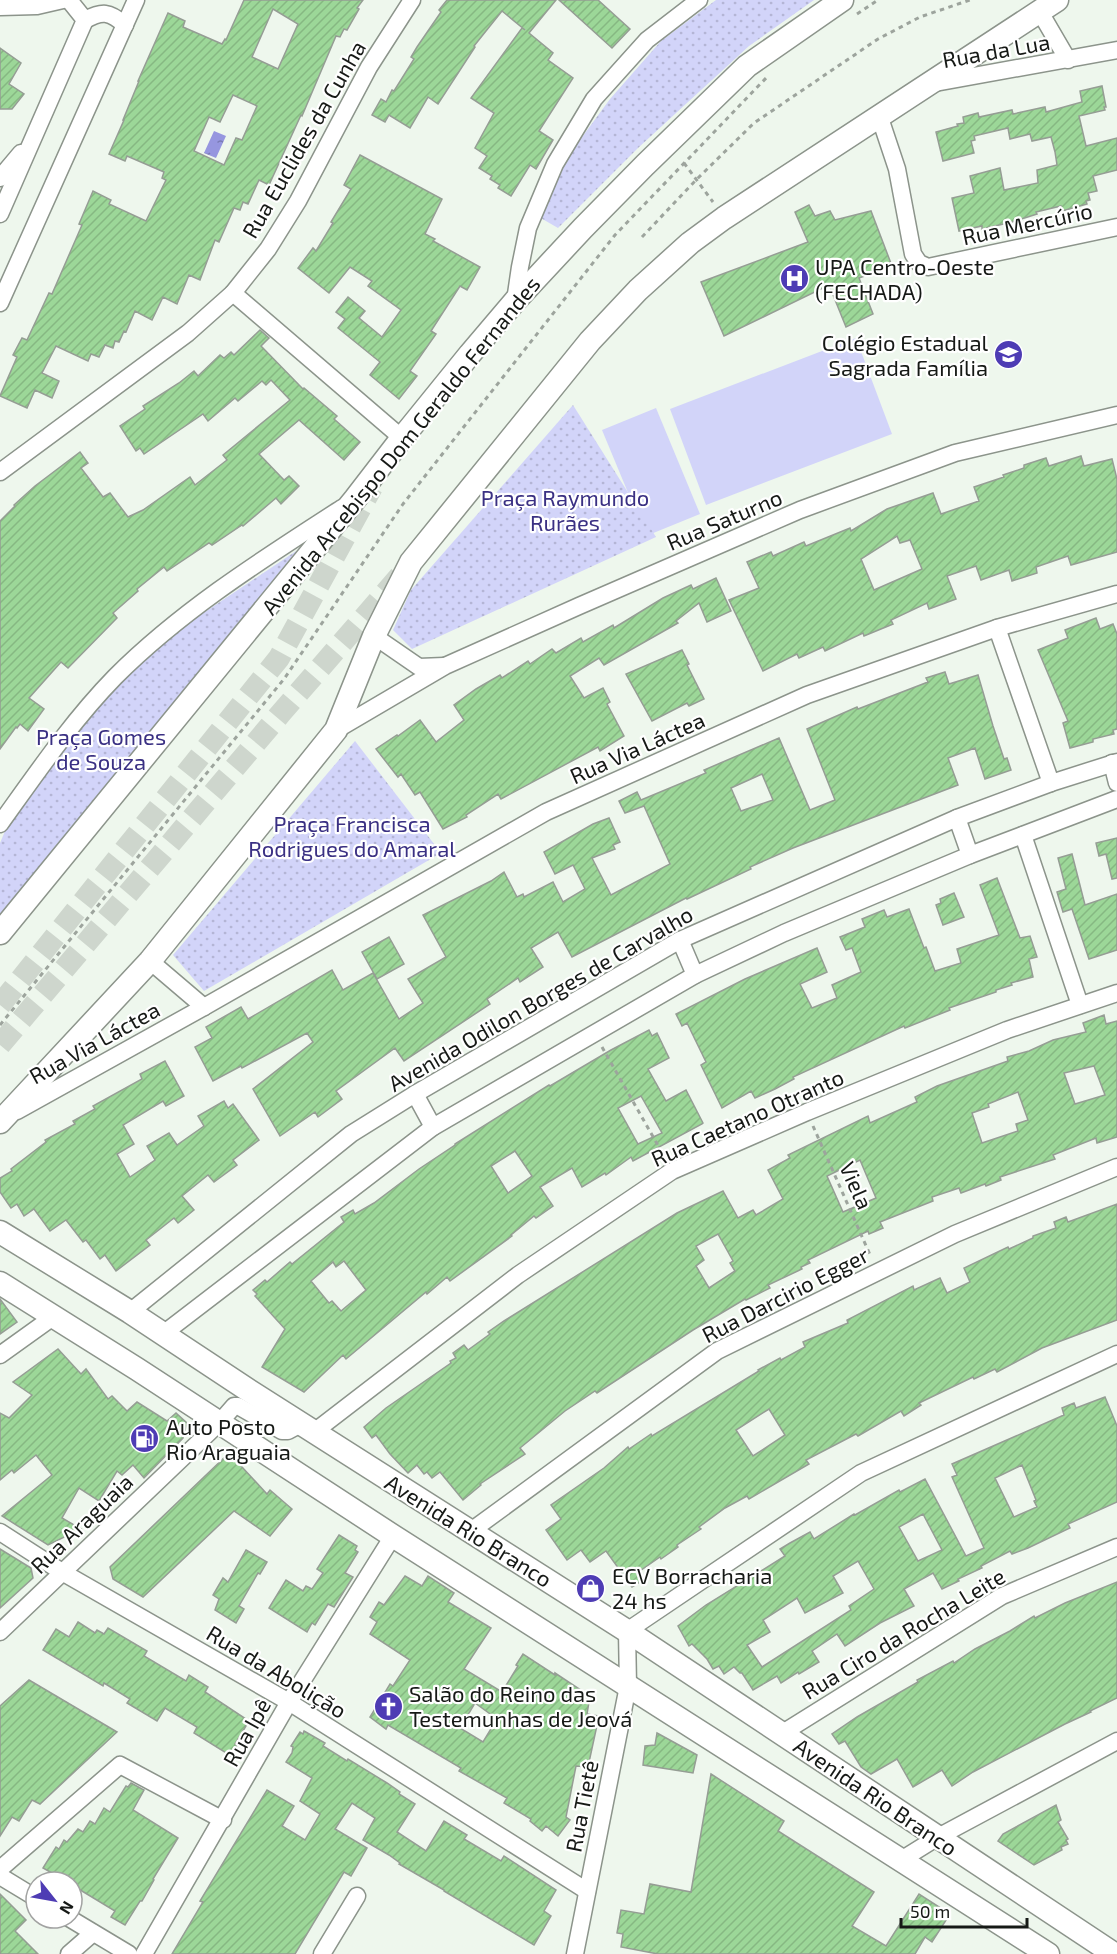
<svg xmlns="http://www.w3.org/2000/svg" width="1117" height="1954" font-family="'Exo 2',sans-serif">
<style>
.green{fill:#d2d4f9}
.park{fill:url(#park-dots)}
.water{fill:url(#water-ripples)}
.building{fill:url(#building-hatch);stroke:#959d94;stroke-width:1.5;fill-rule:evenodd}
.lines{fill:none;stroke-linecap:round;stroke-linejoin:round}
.major-tunnel{stroke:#ced6cd;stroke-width:22;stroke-dasharray:22 11;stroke-linecap:butt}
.minor-casing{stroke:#8c948b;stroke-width:19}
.major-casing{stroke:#8c948b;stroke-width:25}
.path{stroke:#9da49d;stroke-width:3;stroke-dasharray:4.5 4.5;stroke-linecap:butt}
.minor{stroke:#fff;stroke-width:16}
.major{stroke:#fff;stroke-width:22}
.labels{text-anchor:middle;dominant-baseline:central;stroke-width:4.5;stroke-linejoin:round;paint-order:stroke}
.street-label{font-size:22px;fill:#161916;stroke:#fff}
.poi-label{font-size:22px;fill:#161916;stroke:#fff;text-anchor:start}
.park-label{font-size:22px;fill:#3a3083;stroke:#fff}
</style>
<defs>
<pattern id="park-dots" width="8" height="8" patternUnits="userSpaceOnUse" patternTransform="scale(1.5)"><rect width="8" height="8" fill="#d2d4f9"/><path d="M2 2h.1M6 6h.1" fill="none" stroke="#b4b5d5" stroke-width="1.8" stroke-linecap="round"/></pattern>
<pattern id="water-ripples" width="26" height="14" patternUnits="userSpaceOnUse" patternTransform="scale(1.5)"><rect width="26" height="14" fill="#9696df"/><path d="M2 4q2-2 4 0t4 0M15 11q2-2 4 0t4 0" fill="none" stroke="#797ab4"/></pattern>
<pattern id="building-hatch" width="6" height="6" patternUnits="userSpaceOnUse" patternTransform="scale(1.5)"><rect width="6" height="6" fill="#9cd798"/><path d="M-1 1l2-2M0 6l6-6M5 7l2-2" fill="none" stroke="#86b882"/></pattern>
</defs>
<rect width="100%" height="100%" fill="#eef7ed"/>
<g class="green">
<polygon points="856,338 892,434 706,505 670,409"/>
<polygon points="656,408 700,514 646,536 602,430"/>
</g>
<g class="park">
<polygon points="716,0 814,0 749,46 638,148 558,228 539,217 566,159 610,99 661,41"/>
<polygon points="573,405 656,537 412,649 393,630 411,590"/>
<polygon points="329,529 0,920 0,843 8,824 81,719 178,630"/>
<polygon points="355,741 441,853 204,991 173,955"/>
</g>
<polygon class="water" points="214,131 226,136 216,158 204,153"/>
<g class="building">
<path d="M244 0H363L357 8 359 9 347 30 344 29 340 37 336 36 302 116 301 115 269 185 259 180 248 204 243 202 240 210 234 208 219 242 215 240 200 280 189 275 177 304 163 297 152 320 135 311 126 332 124 331 119 342 115 341 113 348 105 345 99 357 91 354 88 361 56 346 42 373 59 381 52 398 35 390 27 408 0 396 17 357 13 355 22 338 27 340 49 293 52 294 82 225 79 224 93 191 111 200 109 204 146 221 166 180 162 178 164 172 127 156 125 161 109 154 124 120H123L139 81H138L168 13 185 21 183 27 222 44 225 39 226 40ZM273 9 298 24 278 69 252 57ZM233 95 257 106 242 140 236 138 224 165 194 151 209 117 220 122Z"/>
<polygon points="447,0 556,0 529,33 553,53 548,60 573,78 539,131 553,140 536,169 530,165 511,196 498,188 500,185 490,179 492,176 479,168 487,156 475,148 494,113 471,98 522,28 525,30 502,11 474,46 475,47 438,104 428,97 410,128 389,115 385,122 372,115 381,99 386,102 392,90 394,91 414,59 411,57 417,47 441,12 439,10"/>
<polygon points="559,0 598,0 630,29 612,48"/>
<polygon points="0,48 21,63 9,84 24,94 12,109 0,109"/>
<polygon points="1102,86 1106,107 1104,107 1105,110 1079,116 1086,146 1117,138 1117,170 1093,176 1097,191 1088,193 1090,200 1086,201 1087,204 1062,211 1061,206 1036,212 1037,214 1012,222 982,229 982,226 959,231 952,198 974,193 970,176 1000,168 1004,190 1038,183 1037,170 1057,165 1055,152 1051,137 1032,141 1030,134 1010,139 1008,128 974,136 975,140 971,141 974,153 943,161 936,132 958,126 957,124 964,123 963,117 978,113 979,117 1012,110 1013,114 1045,107 1046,112 1082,102 1080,91"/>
<polygon points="360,155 442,199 425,234 435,239 433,241 480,267 467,290 460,286 431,331 436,334 410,371 417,376 399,399 370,375 380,362 338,328 345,319 336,312 348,297 365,311 359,318 382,337 401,310 368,286 372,281 350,267 329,293 298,268 313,248 316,251 333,223 331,222 351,189 344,185"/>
<polygon points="809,205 815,216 830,211 835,220 871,211 892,266 859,278 873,314 846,327 829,285 724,336 701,282 808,242 795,212"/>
<polygon points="260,330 269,338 261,346 303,389 304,388 337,416 334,419 360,442 344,460 299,420 259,454 284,480 289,476 299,486 281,504 276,498 243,526 242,525 212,545 209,543 167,571 164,567 137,589 138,591 113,613 117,618 68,668 61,662 29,698 44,709 28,731 20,724 17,728 16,727 0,749 0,521 15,506 14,505 35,486 80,452 88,463 81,468 103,497 110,493 128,517 143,510 190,477 195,485 227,460 223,455 290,400 271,380 266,385 262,381 238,401 235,398 208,421 203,414 144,454 140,448 136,451 120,426 145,409 143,406 179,383 194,371 198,376 220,355 224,358 231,352 234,355"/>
<path d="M1081 456 1084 466 1112 459 1117 479V552L1071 565 1068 556 1036 567 1037 573 1012 581 1009 570 981 580 976 566 947 576 956 599 929 609 927 603 891 620 893 624 864 636 863 633 825 651 823 647 799 658 797 654 763 671 729 600 759 588 747 562 771 552 773 556 804 542 806 546 850 528 851 531 887 509 933 493 941 514 979 501 974 487 1004 477 1003 475 1024 468V465L1046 458 1049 466ZM897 536 900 543 910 540 922 569 874 590 861 559Z"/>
<polygon points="716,578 731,611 707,622 699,603 676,621 678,623 604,665 599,658 570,676 584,698 603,688 610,702 607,704 624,736 600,751 598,747 501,799 498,794 466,815 467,817 443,829 420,792 415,795 401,774 398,777 376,749 397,735 398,736 420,720 436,742 464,720 454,705 476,689 500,675 502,678 528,661 530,664 552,649 556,653 581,638 583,642 613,625 614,628 663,598 691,585 693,589"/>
<polygon points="1096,618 1100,629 1113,624 1117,634 1117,729 1113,730 1114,734 1093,739 1093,742 1070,748 1063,723 1068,721 1038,650 1068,638 1065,630"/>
<polygon points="682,650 689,664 687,665 704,699 689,706 687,703 652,721 626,674"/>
<path d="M945 672 949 684 978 675 993 726 1004 759 1007 758 1011 770 985 779 975 748 948 758 958 785 793 848 750 867 751 869 687 899 686 898 572 957 558 932 531 948 543 967 520 982 518 978 487 999 490 1004 404 1061 395 1048 336 1091 342 1099 318 1117 315 1112 280 1136 253 1089 313 1042 307 1033 242 1068 241 1066 213 1081 195 1047 212 1038 206 1027 241 1007 248 1019 332 970 343 990 373 973 399 1019 423 1003 408 979 446 957 423 915 491 881 504 872 517 897 523 894 524 897 553 882 563 902 585 889 573 865 555 874 544 852 593 824 609 818 620 842 613 845 615 849 592 858 611 895 670 864 644 806 625 813 619 801 637 792 641 800 706 773 704 770 779 738 810 810 835 800 807 729 857 707 858 709 928 682 926 678ZM762 774 773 800 741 811 731 788Z"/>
<polygon points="1117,838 1117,878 1112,879 1106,854 1099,856 1096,843"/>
<polygon points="1072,854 1085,905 1117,894 1117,950 1089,959 1072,909 1063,912 1057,892 1066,889 1058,858"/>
<polygon points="997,878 1020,938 1030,936 1037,957 1029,959 1033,977 1011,983 1012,985 996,990 996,992 949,1008 950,1010 905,1028 904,1026 793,1077 794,1079 775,1089 755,1098 751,1091 722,1108 701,1065 706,1062 687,1023 682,1026 676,1014 745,979 817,948 827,972 800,984 812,1008 837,998 832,985 861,972 852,948 846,950 840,937 865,927 862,919 884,910 887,917 909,909 924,948 926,947 935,971 961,963 957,949 999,935 980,885"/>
<polygon points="954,893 964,917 943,925 936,905 941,903 940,899"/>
<polygon points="389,937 404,964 377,979 362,952"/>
<path d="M1104 1015 1106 1024 1117 1021V1137L1097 1143 1096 1138 1053 1155 1055 1159 1000 1177 1001 1180 986 1186 985 1184 961 1193 959 1188 932 1197 933 1201 880 1222 883 1228 869 1234 868 1231 808 1260 810 1263 801 1267 802 1269 768 1285 770 1288 746 1300 745 1299 693 1330 597 1393 595 1391 565 1411 520 1448 525 1454 480 1484 481 1485 463 1500 440 1472 432 1478 427 1472 424 1474 417 1465 408 1473 390 1454 376 1435 372 1438 364 1427 386 1408 451 1363 450 1361 456 1358 453 1353 464 1345 468 1350 490 1334 488 1332 504 1321 677 1213 723 1191 738 1218 753 1210 756 1215 783 1199 768 1170 790 1158 788 1155 868 1116 870 1123 917 1102 915 1097 937 1086 1008 1061 1007 1057 1029 1051 1053 1040 1086 1032 1083 1023ZM1094 1066 1105 1095 1075 1104 1064 1073ZM1018 1092 1028 1120 1016 1124 1018 1131 982 1143 972 1113 989 1107 988 1104ZM860 1160 876 1198 843 1212 827 1176ZM718 1234 733 1261 730 1263 735 1271 709 1288 696 1266 704 1260 696 1246Z"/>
<path d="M649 1030 652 1036 657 1033 669 1058 648 1069 666 1101 686 1090 703 1123 702 1124 633 1161 631 1157 606 1175 605 1173 582 1187 572 1168 540 1187 553 1206 536 1218 534 1216 511 1235 512 1236 450 1281 447 1277 427 1294 426 1292 346 1359 343 1355 304 1392 262 1367 285 1329 255 1296 257 1294 253 1290 265 1280 267 1282 290 1262 292 1264 344 1222 341 1217 353 1210 355 1214 374 1203 419 1169 455 1145V1144L549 1085 550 1086 611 1050ZM641 1096 662 1133 638 1144 618 1108ZM515 1151 532 1176 508 1193 491 1166ZM344 1261 366 1290 341 1311 332 1301 329 1303 311 1281 333 1262 336 1267Z"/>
<polygon points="165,1061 184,1096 166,1106 163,1101 123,1125 134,1144 117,1154 130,1177 155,1160 147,1146 169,1133 177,1145 204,1126 198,1116 224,1101 228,1108 233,1104 259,1140 233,1160 237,1165 214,1182 208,1175 182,1196 194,1210 178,1223 174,1218 146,1240 150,1245 116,1271 105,1255 100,1259 86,1240 83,1242 66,1220 50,1231 34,1209 24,1216 17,1204 11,1208 0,1192 0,1178 12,1171 11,1169 46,1142 45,1140 75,1124 73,1121 95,1109 93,1106 142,1079 140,1074"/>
<path d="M1117 1204V1320L1042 1348 997 1372 995 1369 974 1379 973 1377 919 1403 921 1405 904 1416 901 1411 858 1436 856 1434 806 1460 809 1464 749 1499 747 1496 725 1508 699 1527 701 1529 677 1545 678 1547 661 1559 660 1557 637 1573 643 1580 632 1587 606 1551 590 1562 581 1550 567 1560 546 1530 561 1519 551 1505 604 1468 628 1447 629 1449 651 1434 652 1436 759 1371 758 1370 780 1358 781 1360 805 1347 803 1342 848 1323 847 1320 913 1286 914 1290 940 1278 947 1293 970 1282 964 1268 1008 1247 1009 1249 1033 1238V1236L1056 1228 1054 1222 1066 1217 1068 1222ZM769 1409 785 1435 753 1456 736 1430Z"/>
<polygon points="0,1299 17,1322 0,1334"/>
<polygon points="58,1349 81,1374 86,1369 108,1399 112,1396 127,1411 137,1402 167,1421 176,1413 187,1423 183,1438 144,1478 133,1465 122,1475 117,1471 99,1501 79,1488 62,1518 81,1529 48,1545 2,1516 52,1475 36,1455 14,1473 12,1470 0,1480 0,1413 9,1418 32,1395 13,1382"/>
<path d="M1105 1397 1117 1426V1502L1068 1524 1070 1528 1028 1548 1012 1554 1010 1551 981 1566 982 1568 958 1579 959 1581 942 1589 933 1573 904 1589 914 1606 880 1623 845 1646 837 1634 812 1651 819 1662 799 1674 798 1672 781 1683 777 1676 753 1690 742 1673H740L734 1667 724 1674 719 1666 713 1669 707 1659 692 1644 689 1646 678 1626 706 1605 785 1556 780 1549 790 1543 810 1532 814 1539 854 1514 855 1515 899 1490 900 1492 925 1479 966 1556 984 1548 952 1477 957 1475 952 1464 1064 1415 1062 1408 1074 1403 1076 1408ZM1022 1465 1036 1500 1034 1501 1037 1507 1014 1517 995 1478ZM923 1514 942 1550 918 1561 899 1527ZM858 1561 874 1589 849 1606 851 1610 762 1667 747 1645 770 1632 763 1620 797 1598 805 1613 843 1593 833 1576Z"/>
<polygon points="229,1453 267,1494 270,1490 292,1509 270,1536 234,1511 143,1597 113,1579 110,1567"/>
<polygon points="339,1535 357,1546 355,1550 358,1552 345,1573 353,1577 334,1607 328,1604 315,1625 312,1623 307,1632 269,1608 286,1580 303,1591 306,1586 312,1589 323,1573 317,1569"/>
<polygon points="0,1549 31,1568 33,1578 0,1608"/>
<polygon points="246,1550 267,1562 260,1574 258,1573 239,1606 244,1609 236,1623 215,1610 219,1599 213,1595 223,1578 228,1582"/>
<path d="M405 1576 422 1586 428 1576 454 1593 448 1602 491 1628 464 1669 502 1692 518 1666 516 1665 523 1654 555 1675V1673L590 1696 587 1714 599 1716 588 1767 576 1766 566 1817 570 1820 558 1836 546 1826 542 1831 530 1821 531 1819 504 1803 507 1798 459 1771 461 1768 388 1725 386 1729 370 1717 390 1684 393 1686 410 1660 370 1634 377 1622 370 1617 379 1602 384 1605ZM475 1703 497 1719 483 1742 460 1728Z"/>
<polygon points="1117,1582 1117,1698 1090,1711 1091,1712 1065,1724 973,1772 952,1786 942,1770 913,1787 897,1759 871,1774 861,1767 845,1741 839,1744 832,1734 857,1717 918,1682 917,1680 953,1661 954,1663 975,1649 1010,1631 1034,1616 1035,1618 1065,1603"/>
<polygon points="78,1622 95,1633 97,1630 104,1634 108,1628 147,1651 144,1656 186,1681 189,1675 208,1687 205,1692 249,1721 235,1744 237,1745 231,1756 194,1733 197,1727 165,1708 157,1721 127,1703 130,1699 104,1683 103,1686 43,1650 56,1629 69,1637"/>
<polygon points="29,1680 117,1732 40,1804 32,1800 19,1821 12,1817 0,1836 0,1706"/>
<polygon points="304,1731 325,1743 323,1746 347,1761 348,1759 387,1783 400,1792 399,1794 415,1804 397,1832 426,1851 444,1821 467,1835 464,1839 501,1861 504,1856 556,1890 544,1911 551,1916 534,1945 444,1891 444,1890 399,1864 400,1863 389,1855 363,1840 375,1818 352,1803 335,1829 367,1848 351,1876 344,1872 295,1954 172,1954 203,1902 200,1901 267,1790 294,1806 282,1826 305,1840 320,1814 300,1801 312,1778 286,1762 292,1753 293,1747 291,1746 300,1732 303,1734"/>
<polygon points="657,1733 697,1755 693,1773 643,1765 645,1746 655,1745"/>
<polygon points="711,1774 784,1821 778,1831 874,1892 852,1926 886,1946 919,1894 950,1914 932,1942 925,1937 915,1954 658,1954 621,1947 623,1934 617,1933 621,1910 644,1914 650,1884 691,1892"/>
<polygon points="131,1783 144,1790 133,1810 178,1838 153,1879 154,1880 142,1901 140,1901 125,1925 111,1917 115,1911 72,1885 72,1882 66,1881 43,1868 56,1847 59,1849 64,1840 67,1842 78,1829 83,1832 90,1821 95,1824 104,1808 110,1812 126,1786 128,1787"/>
<polygon points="1056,1805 1061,1820 1058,1822 1068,1839 1066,1840 1068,1844 1061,1847 1062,1850 1034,1865 998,1841 1003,1834"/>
<polygon points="0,1894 26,1920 15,1931 38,1954 0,1954"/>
</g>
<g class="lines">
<g class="major-tunnel">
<polyline points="0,1005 279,658 372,487"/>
<polyline points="0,1045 281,713 400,576"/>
</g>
<defs>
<g id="minor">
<polyline points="0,7 37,6 63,0"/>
<polyline points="1040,12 1068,60"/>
<path d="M85 20C102 11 109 11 125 25"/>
<polyline points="935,83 1117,50"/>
<polyline points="880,118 897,169 913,254 919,263 928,267 1117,227"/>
<polyline points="0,178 21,153"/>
<polyline points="0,214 85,20 69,0"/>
<polyline points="233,293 402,438"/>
<polyline points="515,301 520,267 528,228 555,164 594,99 647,40 699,0"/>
<polyline points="0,303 136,0"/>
<polyline points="0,472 188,333 233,293 268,249 298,201 369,67 412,0"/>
<polyline points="997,628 1051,783"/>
<polyline points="374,636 419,667 444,666"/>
<polyline points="336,730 445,666 579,606 800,510 955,453 1117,415"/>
<polyline points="1112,763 1117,783"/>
<polyline points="957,818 970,855"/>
<path d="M0 824C36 774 72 721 115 677 182 610 263 559 342 508"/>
<polyline points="1023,835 1080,1005"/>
<polyline points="680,940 695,975"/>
<polyline points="150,961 204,1007"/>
<polyline points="415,1094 433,1127"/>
<polyline points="17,1111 204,1007 546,812 807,695 997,628 1117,594"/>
<polyline points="130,1312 351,1134 415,1094 680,940 957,818 1051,783 1117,762"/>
<polyline points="163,1334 433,1127 695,975 784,933 970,855 1117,799"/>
<polyline points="0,1355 53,1317"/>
<polyline points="314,1432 518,1275 672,1171 807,1112 1007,1030 1117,993"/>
<polyline points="471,1531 717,1351 955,1234 1117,1167"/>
<polyline points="0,1532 62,1572 289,1702 587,1891"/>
<polyline points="0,1632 220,1422 234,1406 238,1406 282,1431 288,1431 301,1424"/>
<polyline points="781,1734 1002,1596 1117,1547"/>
<polyline points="901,1860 938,1837 1117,1741"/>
<polyline points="0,1869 120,1765 223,1820"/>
<polyline points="0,1876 36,1898"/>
<polyline points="69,1918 129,1954"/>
<polyline points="69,1954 93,1933"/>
<polyline points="144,1954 289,1702 393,1536"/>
<polyline points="322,1954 357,1896"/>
<polyline points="575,1954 628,1686 627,1631 861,1473 1117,1354"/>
</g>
<g id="major">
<polyline points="0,933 355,499 402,438 470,354 515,301 583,228 645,165 747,66 842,0"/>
<polyline points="0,1122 150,961 336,730 374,636 411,562 590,341 638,290 690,243 724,218 1057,0"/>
<polyline points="0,1232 130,1312 245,1388 627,1631 1114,1954"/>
<polyline points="0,1283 137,1369 393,1536 1048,1954"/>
</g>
</defs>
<use href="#minor" class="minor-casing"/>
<use href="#major" class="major-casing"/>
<g class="path">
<polyline points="857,14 878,0"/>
<polyline points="684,163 713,202"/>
<polyline points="642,237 696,180 754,123 878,39 920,17 970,0"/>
<polyline points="0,1025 284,679 403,504 615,235 768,76"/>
<polyline points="602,1047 664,1156"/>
<polyline points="813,1126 871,1257"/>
</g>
<use href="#minor" class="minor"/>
<use href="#major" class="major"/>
</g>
<defs>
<symbol id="hospital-disc" viewBox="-11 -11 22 22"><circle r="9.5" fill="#4e3cb4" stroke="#fff"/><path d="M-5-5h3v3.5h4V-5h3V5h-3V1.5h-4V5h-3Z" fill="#fff"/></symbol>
<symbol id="school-disc" viewBox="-11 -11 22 22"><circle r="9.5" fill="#4e3cb4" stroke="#fff"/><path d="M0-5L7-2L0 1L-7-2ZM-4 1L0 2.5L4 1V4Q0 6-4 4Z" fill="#fff"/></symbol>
<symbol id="fuel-disc" viewBox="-11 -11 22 22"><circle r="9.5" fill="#4e3cb4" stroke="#fff"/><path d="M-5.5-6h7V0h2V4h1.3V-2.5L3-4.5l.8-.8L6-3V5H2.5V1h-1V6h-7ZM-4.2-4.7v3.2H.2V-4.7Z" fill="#fff"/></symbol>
<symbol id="shop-disc" viewBox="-11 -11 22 22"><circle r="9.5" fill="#4e3cb4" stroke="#fff"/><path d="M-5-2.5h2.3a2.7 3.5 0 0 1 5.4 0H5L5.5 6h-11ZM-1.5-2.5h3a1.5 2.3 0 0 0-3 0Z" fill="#fff"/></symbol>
<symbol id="church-disc" viewBox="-11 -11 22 22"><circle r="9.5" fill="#4e3cb4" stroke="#fff"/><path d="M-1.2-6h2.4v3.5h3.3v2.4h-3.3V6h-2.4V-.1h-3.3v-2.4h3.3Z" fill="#fff"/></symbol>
</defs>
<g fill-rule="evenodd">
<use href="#hospital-disc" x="778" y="262" width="33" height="33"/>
<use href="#school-disc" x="992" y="338" width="33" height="33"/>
<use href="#fuel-disc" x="128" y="1422" width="33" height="33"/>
<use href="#shop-disc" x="574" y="1572" width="33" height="33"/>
<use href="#church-disc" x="372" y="1690" width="33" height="33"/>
</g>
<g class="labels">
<g class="street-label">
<text transform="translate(996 50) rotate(-10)">Rua da Lua</text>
<text transform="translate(303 139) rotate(-60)">Rua Euclides da Cunha</text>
<text transform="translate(1027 223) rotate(-12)">Rua Mercúrio</text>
<text transform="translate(400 445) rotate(-51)">Avenida Arcebispo Dom Geraldo Fernandes</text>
<text transform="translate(724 519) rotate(-23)">Rua Saturno</text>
<text transform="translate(637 747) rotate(-24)">Rua Via Láctea</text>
<text transform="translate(540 998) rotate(-30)">Avenida Odilon Borges de Carvalho</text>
<text transform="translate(94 1042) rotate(-29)">Rua Via Láctea</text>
<text transform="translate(747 1117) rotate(-24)">Rua Caetano Otranto</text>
<text transform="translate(857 1185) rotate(66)">Viela</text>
<text transform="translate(785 1294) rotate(-27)">Rua Darcirio Egger</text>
<text transform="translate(81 1523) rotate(-44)">Rua Araguaia</text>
<text transform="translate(469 1530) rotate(32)">Avenida Rio Branco</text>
<text transform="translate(903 1633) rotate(-31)">Rua Ciro da Rocha Leite</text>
<text transform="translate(277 1671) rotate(31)">Rua da Abolição</text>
<text transform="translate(246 1732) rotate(-61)">Rua Ipê</text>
<text transform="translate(876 1796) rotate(34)">Avenida Rio Branco</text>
<text transform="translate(581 1806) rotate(-79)">Rua Tietê</text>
</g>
<g class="poi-label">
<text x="815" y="266">UPA Centro-Oeste<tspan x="815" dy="25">(FECHADA)</tspan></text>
<text x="988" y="342" text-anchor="end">Colégio Estadual<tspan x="988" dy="25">Sagrada Família</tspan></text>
<text x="166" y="1426">Auto Posto<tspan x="166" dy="25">Rio Araguaia</tspan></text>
<text x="612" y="1575">ECV Borracharia<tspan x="612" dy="25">24 hs</tspan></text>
<text x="409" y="1693">Salão do Reino das<tspan x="409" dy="25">Testemunhas de Jeová</tspan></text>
</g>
<g class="park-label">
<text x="565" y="497">Praça Raymundo<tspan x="565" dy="25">Rurães</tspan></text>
<text x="101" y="736">Praça Gomes<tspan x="101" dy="25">de Souza</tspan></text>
<text x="352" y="823">Praça Francisca<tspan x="352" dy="25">Rodrigues do Amaral</tspan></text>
</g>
</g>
<g transform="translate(54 1900) rotate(121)"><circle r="28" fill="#ffffff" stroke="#a2a3a2" stroke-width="1.5"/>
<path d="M0-4.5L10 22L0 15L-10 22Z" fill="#4e3cb4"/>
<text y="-9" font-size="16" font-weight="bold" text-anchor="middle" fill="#161916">N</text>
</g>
<path d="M901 1918v9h126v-9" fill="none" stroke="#161916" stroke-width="3"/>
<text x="910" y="1918" font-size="18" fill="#161916" stroke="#ffffff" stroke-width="4.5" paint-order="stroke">50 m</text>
</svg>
